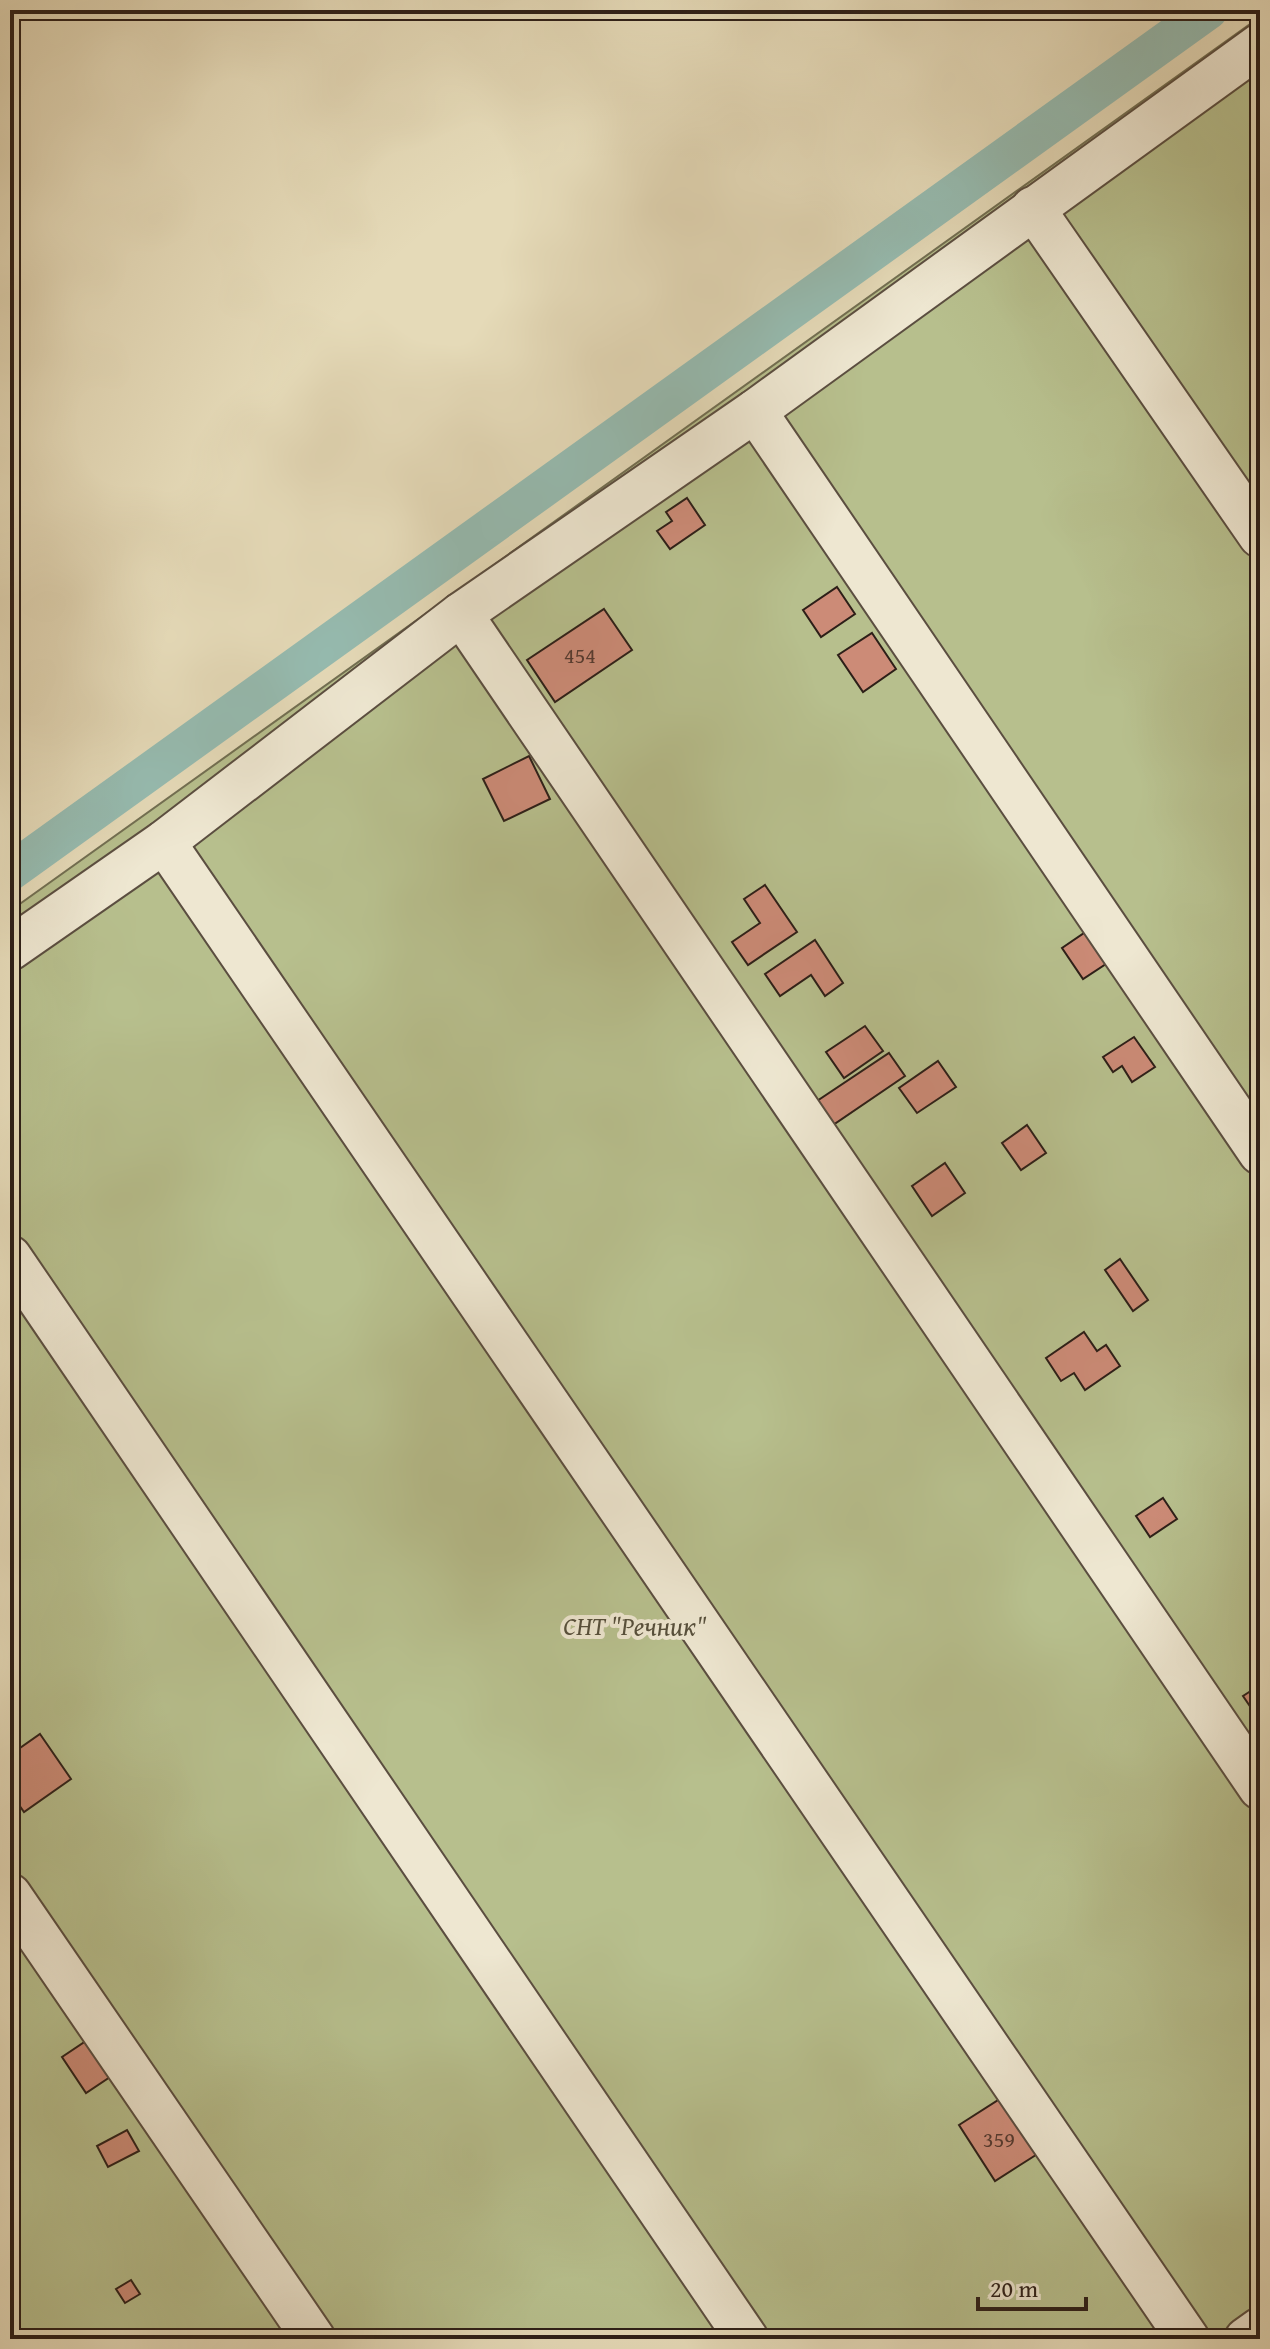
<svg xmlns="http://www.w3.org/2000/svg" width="1270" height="2349" font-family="'Gentium Book Plus',serif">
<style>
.green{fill:#b7bf8d;stroke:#726f52;stroke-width:2}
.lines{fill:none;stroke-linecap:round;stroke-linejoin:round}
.canal{stroke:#96bbb0;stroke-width:38}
.building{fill:#cc8b77;stroke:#2d1f18;stroke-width:2}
.minor-casing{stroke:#5b4e40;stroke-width:46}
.minor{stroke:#eee7d1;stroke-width:42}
.labels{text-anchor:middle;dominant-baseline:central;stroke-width:8;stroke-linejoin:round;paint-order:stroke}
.number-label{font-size:22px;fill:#553a30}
.park-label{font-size:26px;font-style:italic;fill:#564f3b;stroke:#eee7d1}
</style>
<rect width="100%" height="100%" fill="#e5dab8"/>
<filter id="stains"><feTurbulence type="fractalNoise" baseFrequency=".0025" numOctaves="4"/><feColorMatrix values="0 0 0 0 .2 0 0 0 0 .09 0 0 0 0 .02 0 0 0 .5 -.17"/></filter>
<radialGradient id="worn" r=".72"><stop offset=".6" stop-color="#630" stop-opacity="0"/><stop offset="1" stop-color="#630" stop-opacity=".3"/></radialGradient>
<polygon class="green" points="1260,17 1260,2339 10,2339 10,911"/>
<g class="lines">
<polyline class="canal" points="10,872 1209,10"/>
</g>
<g class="building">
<polygon points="687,498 705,525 670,549 657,531 672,521 666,512"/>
<polygon points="837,587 855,614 821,637 803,610"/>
<polygon points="604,609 632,650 555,702 527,660"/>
<polygon points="872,633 896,669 863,692 838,655"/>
<polygon points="529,756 550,799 504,821 483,779"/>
<polygon points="765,885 797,932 748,965 732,942 760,923 744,899"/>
<polygon points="1090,929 1112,960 1083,979 1062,948"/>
<polygon points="815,940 843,983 825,996 811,975 780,996 765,974"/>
<polygon points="865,1026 883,1051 844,1078 826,1052"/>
<polygon points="1134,1037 1155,1067 1132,1082 1122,1066 1113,1072 1103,1057"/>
<polygon points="889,1053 905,1076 830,1127 814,1103"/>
<polygon points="938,1061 956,1087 917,1113 899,1088"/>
<polygon points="1027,1125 1046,1153 1021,1170 1002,1143"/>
<polygon points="945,1163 965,1193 932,1216 912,1186"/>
<polygon points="1120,1259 1148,1300 1133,1311 1105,1270"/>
<polygon points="1084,1332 1097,1351 1106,1345 1120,1366 1085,1390 1074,1373 1061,1381 1046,1358"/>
<polygon points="1163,1498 1177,1519 1150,1537 1136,1516"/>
<polygon points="1260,1685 1260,1721 1243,1696"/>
<polygon points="40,1734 71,1779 24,1812 10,1792 10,1755"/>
<polygon points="92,2037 116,2073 86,2093 62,2057"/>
<polygon points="1003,2097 1039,2153 995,2181 959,2125"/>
<polygon points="127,2130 139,2151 108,2167 97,2146"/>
<polygon points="131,2280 140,2294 125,2303 116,2289"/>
</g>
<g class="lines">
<defs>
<g id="minor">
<polyline points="1033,208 1260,536"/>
<polyline points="755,411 1260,1153"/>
<polyline points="461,614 1260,1788"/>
<polyline points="164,842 1188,2339"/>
<polyline points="10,949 164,842 461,614 755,411 1260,45"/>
<polyline points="10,1257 747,2339"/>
<polyline points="10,1895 314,2339"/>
<polyline points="1246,2339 1260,2329"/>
</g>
</defs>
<use href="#minor" class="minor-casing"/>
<use href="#minor" class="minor"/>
</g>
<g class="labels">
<g class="number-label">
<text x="580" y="655">454</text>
<text x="999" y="2139">359</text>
</g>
<g class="park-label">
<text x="635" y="1625">СНТ "Речник"</text>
</g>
</g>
<rect width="1270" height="2349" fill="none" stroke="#e5dab8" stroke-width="40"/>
<rect x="12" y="12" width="1246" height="2325" fill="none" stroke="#2d1f18" stroke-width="4"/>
<rect x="20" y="20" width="1230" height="2309" fill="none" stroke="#2d1f18" stroke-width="2"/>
<path d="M978 2297v12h108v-12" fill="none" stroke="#2d1f18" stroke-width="4"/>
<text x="990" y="2297" font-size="24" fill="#2d1f18" stroke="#eee7d1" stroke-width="6" paint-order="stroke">20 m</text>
<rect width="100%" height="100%" filter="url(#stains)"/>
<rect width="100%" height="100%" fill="url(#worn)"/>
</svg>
